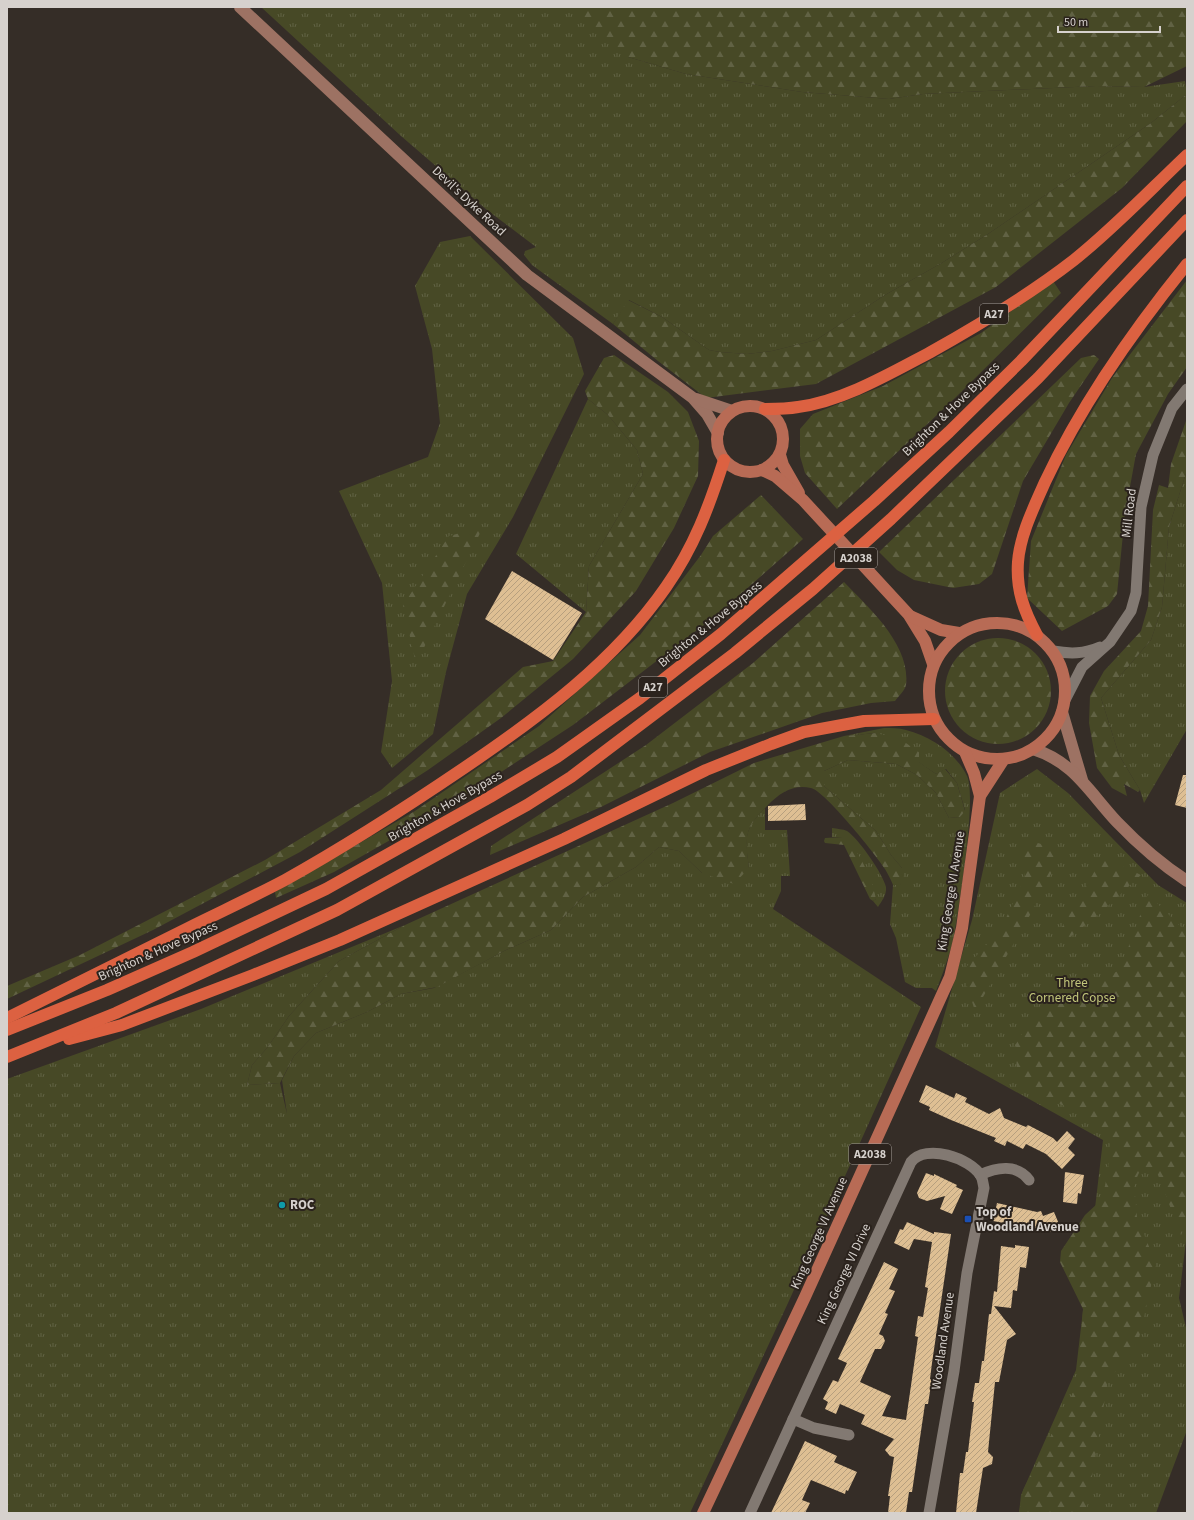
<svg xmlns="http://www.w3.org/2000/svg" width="1194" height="1520" font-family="'Source Sans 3',sans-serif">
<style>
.grass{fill:url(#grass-tufts)}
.forest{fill:url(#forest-firs)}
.building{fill:url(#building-hatch)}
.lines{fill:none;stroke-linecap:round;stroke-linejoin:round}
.street{stroke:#827972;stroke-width:11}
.secondary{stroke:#9d7263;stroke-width:12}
.primary{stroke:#b86b55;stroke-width:12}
.highway{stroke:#dc6141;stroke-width:12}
.culture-dot{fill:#0f9aa8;stroke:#2b231d;stroke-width:1.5}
.transit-dot{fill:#1a4fb4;stroke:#2b231d;stroke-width:1.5}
.labels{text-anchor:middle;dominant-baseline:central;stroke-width:4;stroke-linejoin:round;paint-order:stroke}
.shield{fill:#2b231d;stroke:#a39d98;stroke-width:1}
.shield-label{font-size:12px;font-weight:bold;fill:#d6d1cd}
.street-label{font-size:13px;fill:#d6d1cd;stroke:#2b231d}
.park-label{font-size:13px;fill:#c2c67b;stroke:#2b231d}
.poi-label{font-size:13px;font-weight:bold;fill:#d6d1cd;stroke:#2b231d;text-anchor:start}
</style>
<defs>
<pattern id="grass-tufts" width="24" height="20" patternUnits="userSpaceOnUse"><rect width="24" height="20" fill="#474926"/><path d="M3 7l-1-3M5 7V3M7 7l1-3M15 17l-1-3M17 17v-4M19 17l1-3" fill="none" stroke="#616244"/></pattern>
<pattern id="forest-firs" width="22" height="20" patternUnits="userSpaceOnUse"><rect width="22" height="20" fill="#474926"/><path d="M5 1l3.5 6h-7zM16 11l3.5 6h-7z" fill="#616244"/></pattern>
<pattern id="building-hatch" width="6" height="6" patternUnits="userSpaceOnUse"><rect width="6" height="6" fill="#debf93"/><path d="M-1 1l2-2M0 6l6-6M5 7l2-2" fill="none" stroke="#b69f7e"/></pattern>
</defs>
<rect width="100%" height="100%" fill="#352d27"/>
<g class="grass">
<polygon points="261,7 636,7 628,57 686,74 802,92 889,99 923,94 1096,86 1144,87 1185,81 1187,94 1151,123 988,234 940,264 885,295 816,340 772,351 747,354 720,352 709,350 662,317 629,300 613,324 532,265 524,255 525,251 536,247 487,210 401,136"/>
<polygon points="470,236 573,338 584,374 513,517 467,594 446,672 433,734 392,768 381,752 392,681 382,583 339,491 428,457 440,423 432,349 415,286 440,242"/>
<polygon points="588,399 608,415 637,450 643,474 589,566 586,612 516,554"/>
<polygon points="1187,470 1187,729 1144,803 1140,790 1119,755 1101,698 1151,640 1162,607 1169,527"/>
<path d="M884 728C891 728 899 728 906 730 930 736 956 753 967 776 977 796 959 909 954 936 950 954 943 973 936 991L932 988H916L905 982 896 938 890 924 893 885H900L902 868 891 855 876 831 824 786V771L848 760 896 764 917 775 936 793 949 818 960 817 965 810 957 783 946 769 936 774 876 733 844 736Z"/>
<polygon points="1037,769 1068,793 1158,885 1187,903 1187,1233 1179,1298 1187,1332 1187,1430 1156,1513 1019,1513 1021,1495 1076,1370 1103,1140 935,1047 972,920 1000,793"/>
<path d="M765 808V830H787L790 876H781V891L773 909 921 1007 788 1303 690 1513H7V1079L201 1009 405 925 339 961 289 1016 267 1048 252 1065 247 1085 280 1083 287 1114 282 1080 294 1056 316 1033 367 1012 401 994 434 988 504 951 551 930 583 897 636 867 659 847 679 851 702 873 749 868C745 839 743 830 765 808Z"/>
<path d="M832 828C837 829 843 829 847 831 859 839 883 874 886 887 887 895 881 902 878 907L873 901 876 899 842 837H832Z"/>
</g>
<g class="forest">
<polygon points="565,7 1187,7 1187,66 1144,87 1096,86 923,94 889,99 802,92 686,74 628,57 592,31"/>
<polygon points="1187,94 1187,121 1122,188 996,287 816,384 706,398 658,361 613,324 628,300 662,317 709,350 720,352 747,354 772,351 816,340 885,295 940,264 988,234 1151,123"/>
<polygon points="1187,280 1187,367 1168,394 1136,454 1125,514 1117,594 1108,606 1062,631 1027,598 1031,541 1066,455 1112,378"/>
<polygon points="1053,281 1061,293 955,398 837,509 805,473 800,456 800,429 813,414 883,386 981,333"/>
<polygon points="614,355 668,392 688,412 699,441 698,476 674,528 636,591 573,659 501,718 428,770 300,852 153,930 7,999 7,986 80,955 265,860 381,790 523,667 553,661 586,612 589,566 643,474 637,450 608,415 588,399 585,391 604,358"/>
<polygon points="1094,355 1099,359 1069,403 1023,481 992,574 979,584 953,588 914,580 897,570 879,552 1081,358"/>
<polygon points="1187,418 1187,470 1169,527 1162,607 1151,640 1101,698 1119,755 1140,790 1138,792 1124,784 1127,796 1112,788 1097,768 1089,723 1090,696 1104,671 1141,631 1148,606 1153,510 1159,485 1168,488 1171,464"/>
<polygon points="761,495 803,539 718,614 573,725 443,810 334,872 276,898 275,892 415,811 539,726 640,635 701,555 713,536"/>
<polygon points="483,527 416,664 403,605 449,536"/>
<path d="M844 582C869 608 911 645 906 685 905 690 899 696 895 701L871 703 822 713 710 752 601 807 490 855 491 846 646 745 753 663Z"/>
<circle cx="998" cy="691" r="53"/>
<path d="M876 733 900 739 919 752V762L936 774 945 769 957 783 965 811 960 817 949 818 936 793 917 775 896 764 848 760 824 771V786L876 831 891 855 902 868 904 878 900 885H893C891 880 888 874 885 869 876 855 825 791 811 788 793 784 780 793 768 805 744 829 745 835 749 868L734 884 702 873 679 851 659 847 636 867 583 897 551 930 504 951 437 987 401 994 367 1012 316 1033 294 1056 280 1083 247 1085 252 1065 267 1048 289 1016 339 961 405 925 673 803 754 763 844 736Z"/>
<path d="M843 837C858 847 873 881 876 899L873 901 870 899 844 845 825 843 824 841 825 838Z"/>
<polygon points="1031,841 1055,848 1058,860 1030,915 975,1011 967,986 967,966 1001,929 1025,877 1020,855"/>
<polygon points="1103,857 1141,875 1098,915 1070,937 1058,934"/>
<polygon points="1148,894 1183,929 1187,938 1187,1222 1181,1235 1158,1175 1142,1166 1134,1184 1137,1217 1156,1264 1137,1347 1108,1380 1086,1513 1019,1513 1023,1490 1077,1385 1083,1309 1060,1262 1061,1251 1085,1215 1097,1204 1105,1186 1108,1170 1110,1144 1096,1124 1017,1080 1016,1044 1037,1010 1120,970"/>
</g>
<g class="building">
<polygon points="512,571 582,613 553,660 485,619"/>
<polygon points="1183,775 1187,775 1187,808 1175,805"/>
<polygon points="805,804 806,820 768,821 768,806"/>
<polygon points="926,1085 954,1098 956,1093 967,1098 965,1102 989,1114 1000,1108 1004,1118 1026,1127 1028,1125 1053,1138 1057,1142 1067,1131 1075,1139 1068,1148 1075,1155 1062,1169 1046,1154 1026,1144 1023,1149 1007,1141 1005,1146 994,1141 996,1138 951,1120 929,1110 930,1107 919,1102"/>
<polygon points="1065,1172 1084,1175 1081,1194 1078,1193 1077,1204 1063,1202"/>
<polygon points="926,1173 934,1176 934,1174 957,1185 956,1187 963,1190 952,1214 940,1209 945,1196 927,1201 919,1198 917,1193"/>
<polygon points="997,1203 1037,1212 1041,1211 1043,1216 1054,1212 1061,1229 1054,1232 993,1221"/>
<polygon points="907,1222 934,1234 934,1232 951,1234 932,1363 930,1379 932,1379 928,1404 925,1404 912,1492 909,1492 906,1513 888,1513 890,1496 888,1496 894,1457 890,1456 885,1450 894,1439 861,1424 865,1415 840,1404 836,1414 825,1409 828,1402 823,1399 833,1380 838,1382 847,1363 838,1359 884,1262 898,1269 889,1289 895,1291 885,1313 888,1314 879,1334 883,1336 885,1341 881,1349 875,1349 860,1382 891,1396 882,1416 906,1420 918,1337 915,1336 918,1316 923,1317 928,1288 925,1287 932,1242 914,1239 909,1250 894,1243 900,1229 903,1230"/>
<polygon points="1015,1245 1029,1247 1026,1268 1020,1267 1017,1291 1013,1290 1011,1308 994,1306 1016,1334 1007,1340 999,1382 995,1382 988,1452 993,1457 992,1464 983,1468 976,1513 956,1513 960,1473 963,1473 966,1452 968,1452 974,1402 972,1402 975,1383 979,1383 982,1361 984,1361 989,1314 991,1314 994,1291 997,1292 1001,1246 1015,1248"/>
<polygon points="805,1441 837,1456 834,1462 857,1472 848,1491 846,1490 845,1494 811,1480 802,1500 810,1503 805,1513 771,1513"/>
</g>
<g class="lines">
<g class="street">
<path d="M1053 651C1070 654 1084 654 1100 647"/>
<polyline points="1064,702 1082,667 1110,642 1131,611 1136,593 1141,507 1153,455 1172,408 1187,389"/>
<path d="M980 1175C997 1167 1017 1164 1029 1180"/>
<polyline points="793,1419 814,1428 849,1435"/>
<path d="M750 1513 911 1162C926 1143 970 1158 981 1176 983 1180 983 1184 984 1188L967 1273 954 1371 929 1513"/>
</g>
<g class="secondary">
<polyline points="240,7 527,275 693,398 707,414 718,433"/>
<polyline points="696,399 732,411"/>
<polyline points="1062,712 1082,780"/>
<path d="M1033 749C1074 762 1089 792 1117 822 1138 844 1161 864 1187 881"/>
</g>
<g class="primary">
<circle cx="750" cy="439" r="33"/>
<polyline points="780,455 783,465 799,493"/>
<polyline points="762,470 775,476 803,500 909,615 925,641 933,664"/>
<polyline points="910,616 941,630 959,633"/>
<circle cx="997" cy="691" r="68"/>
<polyline points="965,752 974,773 980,796"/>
<polyline points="703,1513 805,1297 950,977 962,928 980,796 1004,759"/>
</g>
<g class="highway">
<path d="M765 409C776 409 787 409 798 407 843 401 889 374 929 353 979 325 1029 295 1074 260 1114 228 1150 190 1187 155"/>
<path d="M1037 635C1024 611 1016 590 1018 562 1020 535 1034 507 1045 482 1082 403 1132 332 1187 264"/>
<path d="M7 1018C67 988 127 958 188 928 220 912 253 897 285 880 346 846 405 808 464 768 538 718 614 662 666 587 694 547 709 507 724 460"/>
<polyline points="7,1030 107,990 193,952 326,889 490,797 557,757 640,698 721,634 874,501 949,432 1021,361 1187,186"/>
<polyline points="69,1039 122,1025 253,975 340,940 564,839 706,770 771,744 804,732 864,721 934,719"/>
<polyline points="7,1057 116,1013 337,910 527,805 571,777 735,653 813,589 891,519 1038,378 1187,220"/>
</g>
</g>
<circle class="culture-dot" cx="282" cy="1205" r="4"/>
<rect class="transit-dot" x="964" y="1215" width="8" height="8" rx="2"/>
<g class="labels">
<g class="shield">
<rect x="980" y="304" width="28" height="20" rx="3"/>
<rect x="835" y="548" width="42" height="20" rx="3"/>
<rect x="639" y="677" width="28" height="20" rx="3"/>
<rect x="849" y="1144" width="42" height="20" rx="3"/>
</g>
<g class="shield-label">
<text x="994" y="314">A27</text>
<text x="856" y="558">A2038</text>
<text x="653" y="687">A27</text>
<text x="870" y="1154">A2038</text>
</g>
<g class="street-label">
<text transform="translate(469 201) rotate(43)">Devil's Dyke Road</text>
<text transform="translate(951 409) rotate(-44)">Brighton &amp; Hove Bypass</text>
<text transform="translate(1129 513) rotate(-83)">Mill Road</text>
<text transform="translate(710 624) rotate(-39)">Brighton &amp; Hove Bypass</text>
<text transform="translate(445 806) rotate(-30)">Brighton &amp; Hove Bypass</text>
<text transform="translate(951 891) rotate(-81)">King George VI Avenue</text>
<text transform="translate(158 951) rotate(-24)">Brighton &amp; Hove Bypass</text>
<text transform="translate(819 1233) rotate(-66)">King George VI Avenue</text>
<text transform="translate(844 1274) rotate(-65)">King George VI Drive</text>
<text transform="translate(943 1341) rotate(-82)">Woodland Avenue</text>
</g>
<g class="park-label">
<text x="1072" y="983">Three<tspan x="1072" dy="15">Cornered Copse</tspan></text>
</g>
<g class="poi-label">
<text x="290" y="1205">ROC</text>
<text x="976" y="1212">Top of<tspan x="976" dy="15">Woodland Avenue</tspan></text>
</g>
</g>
<rect width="1194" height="1520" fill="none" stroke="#d6d1cd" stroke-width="16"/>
<path d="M1058 26v6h102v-6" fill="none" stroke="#d6d1cd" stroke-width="2"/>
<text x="1064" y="26" font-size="12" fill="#d6d1cd" stroke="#2b231d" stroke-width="3" paint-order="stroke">50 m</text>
</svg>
